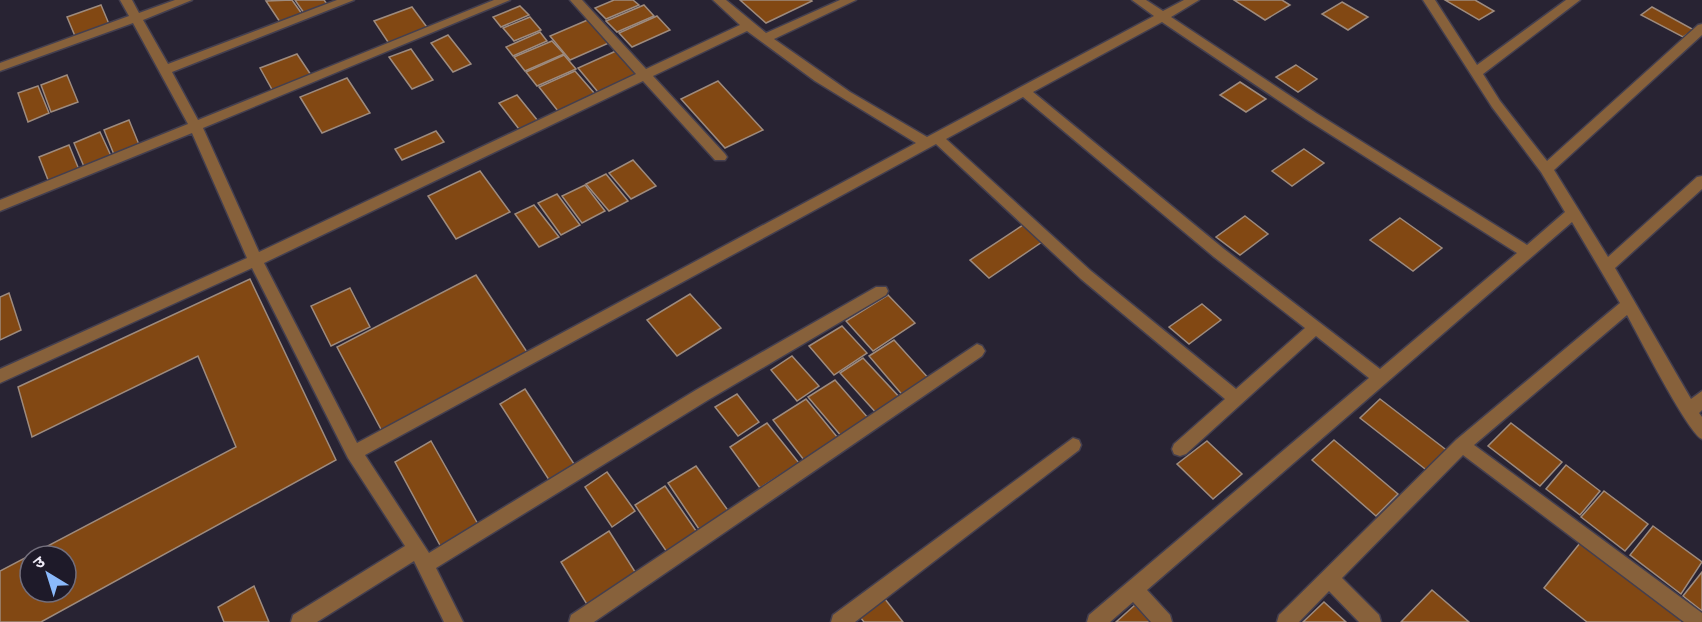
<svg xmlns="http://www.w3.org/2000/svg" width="1702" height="622" font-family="'Zilla Slab','Noto Sans Devanagari',serif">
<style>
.building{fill:#824813;stroke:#9e8b7e;stroke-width:1.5;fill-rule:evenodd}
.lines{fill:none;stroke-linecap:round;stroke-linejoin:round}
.minor-casing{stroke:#443f4f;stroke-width:3}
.minor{fill:#87613b;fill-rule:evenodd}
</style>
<rect width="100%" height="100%" fill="#282333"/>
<g class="building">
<polygon points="292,0 302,14 280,22 266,1"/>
<polygon points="295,0 324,0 327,4 304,13"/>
<polygon points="614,0 633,0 639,5 606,19 595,8"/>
<polygon points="740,0 811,0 812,1 766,23"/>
<polygon points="1234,0 1282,0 1290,5 1265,20"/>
<polygon points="1445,0 1475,0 1494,11 1479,20"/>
<polygon points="1342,2 1368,17 1348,30 1322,14"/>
<polygon points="101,5 109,24 75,36 67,17"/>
<polygon points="644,5 654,16 617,32 606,21"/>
<polygon points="520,6 529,15 501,27 493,17"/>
<polygon points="412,7 429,30 390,45 374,21"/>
<polygon points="1652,7 1694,30 1683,37 1641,15"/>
<polygon points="657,16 670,30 632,47 619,33"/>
<polygon points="530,17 541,30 514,41 503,28"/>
<polygon points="590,19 611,42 570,60 550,36"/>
<polygon points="540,32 547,41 513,56 506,47"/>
<polygon points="448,35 471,64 453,72 431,43"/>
<polygon points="552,41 564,54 525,71 514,57"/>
<polygon points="411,49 433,80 412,89 389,57"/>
<polygon points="616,51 637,75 598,92 578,68"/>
<polygon points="297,54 313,78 274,93 260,68"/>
<polygon points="564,55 576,69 537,86 526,72"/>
<polygon points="1296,65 1317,79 1298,92 1276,77"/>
<polygon points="575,71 595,94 558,111 539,87"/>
<polygon points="67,75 78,102 51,112 41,85"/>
<polygon points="347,78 370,113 322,133 300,97"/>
<polygon points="718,81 763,130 725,148 681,99"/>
<polygon points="1240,82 1266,99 1246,112 1220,95"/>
<polygon points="38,86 49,113 28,122 18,93"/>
<polygon points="517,95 538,121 519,129 499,103"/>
<polygon points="129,120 140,147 115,157 104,130"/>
<polygon points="436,131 444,142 402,160 395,149"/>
<polygon points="100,132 112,158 85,169 74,143"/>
<polygon points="69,145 80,172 50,185 39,157"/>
<polygon points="1304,149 1324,163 1292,186 1272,171"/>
<polygon points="633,160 656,186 631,199 609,173"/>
<polygon points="480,171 510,212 456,239 428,196"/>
<polygon points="606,174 628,201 609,211 586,184"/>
<polygon points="585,185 605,211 582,223 562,196"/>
<polygon points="557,194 580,225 561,235 538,203"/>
<polygon points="534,205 559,237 539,247 515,214"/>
<polygon points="1245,216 1268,234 1240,255 1216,237"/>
<polygon points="1400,218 1442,248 1413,271 1370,240"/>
<polygon points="1026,223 1045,240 989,278 970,260"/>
<polygon points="476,275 527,352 383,433 337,347"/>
<path d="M250 279 336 460 41 622H0V571L236 447 198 356 32 437 18 387ZM30 556H66V592H30Z"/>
<polygon points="350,288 370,327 331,346 311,306"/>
<polygon points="9,293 21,330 0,340 0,297"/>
<polygon points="690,294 721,328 677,356 647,320"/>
<polygon points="888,295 915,323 873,351 846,321"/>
<polygon points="1202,304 1221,320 1189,344 1169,327"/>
<polygon points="842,326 867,353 834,375 809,346"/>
<polygon points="894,340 931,381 905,398 869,356"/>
<polygon points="792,356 819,386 797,401 771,370"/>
<polygon points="863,358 902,400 879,416 840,373"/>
<polygon points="835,380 869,419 842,437 808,397"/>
<polygon points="525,389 578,470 553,486 500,404"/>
<polygon points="737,394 759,422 738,436 715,407"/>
<polygon points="806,399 838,438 804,460 773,420"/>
<polygon points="1380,399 1449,452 1429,472 1360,418"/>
<polygon points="767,423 799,463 760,488 730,447"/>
<polygon points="1511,423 1562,462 1540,486 1488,446"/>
<polygon points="1334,440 1398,494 1376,516 1312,460"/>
<polygon points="431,441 479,526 442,549 395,462"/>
<polygon points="1207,441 1242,474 1213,499 1177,464"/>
<polygon points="1566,465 1600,491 1580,515 1546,489"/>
<polygon points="696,466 732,516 703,535 668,483"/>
<polygon points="607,472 635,511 612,527 585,487"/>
<polygon points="665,486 701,538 671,558 635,505"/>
<polygon points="1604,491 1648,524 1625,551 1581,517"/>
<polygon points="1653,526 1702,562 1681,594 1630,555"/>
<polygon points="609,531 639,578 591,611 561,562"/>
<polygon points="1580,543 1685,622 1587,622 1544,588"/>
<polygon points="1702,572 1702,611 1683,596"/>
<polygon points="254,586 269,622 224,622 218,607"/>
<polygon points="1432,590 1469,622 1401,622"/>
<polygon points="881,594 903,622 864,622 857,613"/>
<polygon points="1324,602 1346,622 1303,622"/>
<polygon points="1135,605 1151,622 1116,622"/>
</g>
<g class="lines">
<defs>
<g id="minor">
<path d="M120 0H132L139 13 175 0H192L143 20 168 64 337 0H354L172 72 198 120 494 0H510L203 128 259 252 636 74 570 0H582L646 69 740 25 713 0H726L766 33 840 0H856L774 39 850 92 927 137 1154 16 1132 0H1146L1163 11 1184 0H1199L1171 17 1316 113 1527 245 1565 212 1541 172 1492 107 1423 0H1435L1477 65 1566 0H1580L1483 74 1500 101 1547 161 1698 25 1702 24V35L1554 170 1608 257 1697 177 1702 176V189L1615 268 1691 399 1702 391V410L1699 413 1702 417V439C1689 435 1638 335 1627 315L1474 445 1702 613V622H1684L1463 455 1342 578 1379 615 1381 622H1359L1329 591 1299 622H1277L1279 615 1456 440 1620 303 1572 222 1147 590 1170 615 1172 622H1151L1133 602 1110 622H1087L1089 615 1369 378 1316 336 1186 454 1180 456 1174 454 1172 449 1174 444 1225 399 1081 279 936 144 365 455 429 553 696 390 876 287H886L888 291 886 295 708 400 436 568 463 622H444L414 561 317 622H291L293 615 405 546 348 458 252 268 0 383V369L247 258 192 133 0 211V200L188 124 133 23 0 71V63L129 16ZM1162 22 1306 119 1517 253 1380 369 1224 249 1033 92ZM747 31 815 81 916 143 357 443 264 263 643 81 715 160H725L727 157 725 154 653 76ZM1023 97 1214 257 1305 328 1236 389 1091 271 946 139Z"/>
<polygon points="977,344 982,346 985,351 982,356 594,622 569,622 571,615"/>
<polygon points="1073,438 1079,440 1081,445 1079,450 855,622 831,622 833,615"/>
</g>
</defs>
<use href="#minor" class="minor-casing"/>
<use href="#minor" class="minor"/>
</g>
<g transform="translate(48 574) rotate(322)"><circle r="28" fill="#1e1a29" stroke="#726e7c" stroke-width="1.5"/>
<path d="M0-4.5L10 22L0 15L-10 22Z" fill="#8bbafc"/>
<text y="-9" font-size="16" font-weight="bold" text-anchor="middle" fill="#f0edf8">उ</text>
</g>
</svg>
